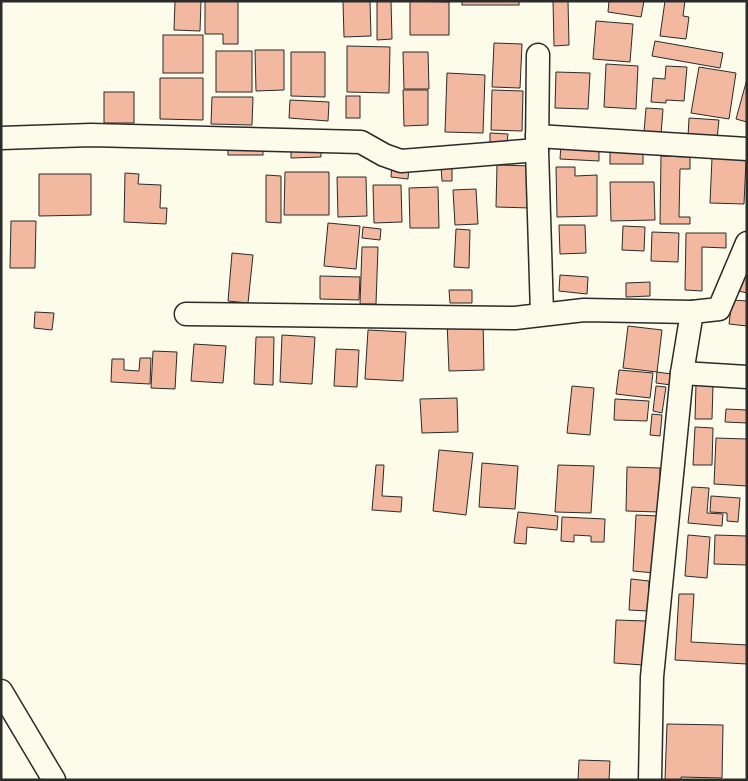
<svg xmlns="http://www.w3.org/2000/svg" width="748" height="781" font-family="'Times New Roman',serif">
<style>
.building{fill:#f2b8a0;stroke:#2b2b2b}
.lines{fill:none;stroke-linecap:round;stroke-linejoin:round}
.minor-casing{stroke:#2b2b2b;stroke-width:25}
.minor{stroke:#fdfbea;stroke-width:22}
</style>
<rect width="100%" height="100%" fill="#fdfbea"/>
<g class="building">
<polygon points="175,1 201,1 200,31 174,30"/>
<polygon points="205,1 238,1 238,44 223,44 223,34 205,34"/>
<polygon points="343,1 370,1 371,36 344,37"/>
<polygon points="377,1 391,1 392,39 377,40"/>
<polygon points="410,1 449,2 449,35 410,35"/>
<rect x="462" y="1" width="57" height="4"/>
<polygon points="553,1 568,1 569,45 554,46"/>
<polygon points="609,1 644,1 641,17 608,12"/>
<polygon points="665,1 685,1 683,16 689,17 686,39 660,36"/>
<polygon points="596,21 633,24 630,62 593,59"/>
<rect x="163" y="35" width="40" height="38"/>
<polygon points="655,41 723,53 720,68 652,56"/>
<polygon points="494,43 522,44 520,88 492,87"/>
<polygon points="347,46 390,47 389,93 347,92"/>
<polygon points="255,50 284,50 284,90 256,91"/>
<rect x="216" y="51" width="36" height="41"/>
<polygon points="291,52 325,52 325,97 291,96"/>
<polygon points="403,52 428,52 429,89 404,89"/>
<polygon points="606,64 638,66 636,109 604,107"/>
<polygon points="666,66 687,67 684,101 666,100 666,103 651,102 653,78 665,79"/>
<polygon points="699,67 736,73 729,119 691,113"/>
<polygon points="556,72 590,73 588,109 555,108"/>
<polygon points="447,73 485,75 483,133 445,132"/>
<polygon points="160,78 203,78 203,120 160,119"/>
<polygon points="747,79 747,122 736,119"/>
<polygon points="403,90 428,90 428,125 404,126"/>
<polygon points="492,90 523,91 522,131 491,130"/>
<rect x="104" y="92" width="30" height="31"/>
<rect x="346" y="96" width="14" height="22"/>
<polygon points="212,97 253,97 252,125 211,124"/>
<polygon points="290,100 329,102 328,121 289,118"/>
<polygon points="646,108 663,109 661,134 644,132"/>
<polygon points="689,118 719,120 717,139 688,137"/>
<polygon points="490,133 508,134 507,143 490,142"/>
<polygon points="321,142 321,157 291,158 291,143"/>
<rect x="228" y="143" width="35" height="12"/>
<polygon points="561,145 599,147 599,161 560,159"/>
<rect x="610" y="148" width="33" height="16"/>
<polygon points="661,156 690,157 690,169 680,169 679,217 690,217 690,224 660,224"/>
<polygon points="712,158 746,160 744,204 710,203"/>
<polygon points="392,164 409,166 408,179 391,177"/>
<polygon points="497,165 532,166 531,208 496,207"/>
<polygon points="441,166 452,166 452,181 442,181"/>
<polygon points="556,167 575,167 575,176 597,175 597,216 557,217"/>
<polygon points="285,172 329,172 329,215 284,215"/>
<polygon points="125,173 139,174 138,184 161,185 160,208 167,208 166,224 124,222"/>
<polygon points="39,174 91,174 91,215 39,216"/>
<polygon points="266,175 281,176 281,223 266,222"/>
<polygon points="337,177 366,177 367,216 338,217"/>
<polygon points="610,182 654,182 655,220 611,221"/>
<polygon points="373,185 401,185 402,222 374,223"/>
<polygon points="438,187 439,228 410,228 409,188"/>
<polygon points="476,189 478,224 455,225 453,190"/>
<polygon points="11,221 36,221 35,268 10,268"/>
<polygon points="328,223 360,226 356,269 324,266"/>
<polygon points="559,225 585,225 586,253 560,254"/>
<polygon points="623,226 645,227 644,251 622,250"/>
<polygon points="363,227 381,229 380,240 362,238"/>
<polygon points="456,229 470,230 469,268 454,267"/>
<polygon points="652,232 679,233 678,262 651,261"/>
<polygon points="686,233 726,233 726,248 702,247 702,291 685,290"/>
<polygon points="362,247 378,247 376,304 360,304"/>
<polygon points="232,253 253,255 248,303 228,301"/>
<polygon points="742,271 747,272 747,293 739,291"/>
<polygon points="560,275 588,277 587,294 559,291"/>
<polygon points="320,276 360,277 359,300 320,299"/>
<polygon points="650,282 650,296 626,297 626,283"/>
<polygon points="449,290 472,290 472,303 450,303"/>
<polygon points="732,300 747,301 747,326 729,324"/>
<polygon points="35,312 54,313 52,330 34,328"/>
<polygon points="483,320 484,370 449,371 447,321"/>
<polygon points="628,326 662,330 657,372 623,368"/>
<polygon points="368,330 406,332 403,381 365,379"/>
<polygon points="282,335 315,337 312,384 280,382"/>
<polygon points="256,337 274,337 273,385 254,384"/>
<polygon points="194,344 226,346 223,383 191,381"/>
<polygon points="336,349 359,350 357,387 334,386"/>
<polygon points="153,351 177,352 175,389 151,388"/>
<polygon points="140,358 151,358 150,384 111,382 112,359 124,359 124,370 139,371"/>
<polygon points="619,370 653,373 650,398 616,394"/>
<polygon points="657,372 671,374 671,385 656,383"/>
<polygon points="696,384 713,385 712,419 695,419"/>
<polygon points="572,386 594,388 590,435 567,433"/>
<polygon points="656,386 666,387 662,413 653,411"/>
<polygon points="457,398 458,432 422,433 420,399"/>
<polygon points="615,399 649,401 647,421 614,420"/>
<polygon points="726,409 747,410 747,423 725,422"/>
<polygon points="652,414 662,415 660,436 650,435"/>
<polygon points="695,427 713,428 712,465 693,465"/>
<polygon points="716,438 747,439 747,486 714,484"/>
<polygon points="439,450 473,453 466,515 433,511"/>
<polygon points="482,463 518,466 515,509 479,507"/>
<polygon points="376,465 384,465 382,496 402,497 401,512 372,510"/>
<polygon points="558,465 594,466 591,513 555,512"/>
<polygon points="627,467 660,468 659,512 626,511"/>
<polygon points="692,487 709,488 707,513 723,514 722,526 688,523"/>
<polygon points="711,496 740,498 738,522 727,521 727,513 710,512"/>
<polygon points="518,512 558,516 557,530 527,527 526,544 514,543"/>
<polygon points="636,515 659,516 655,573 633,571"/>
<polygon points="562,517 605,519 604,542 591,542 591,536 574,535 574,542 561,541"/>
<polygon points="688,535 710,537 707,578 685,576"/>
<polygon points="715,535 747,536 747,565 714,564"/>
<polygon points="631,579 649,581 648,611 629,610"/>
<polygon points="679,594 694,594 691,642 747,645 747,664 675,660"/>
<polygon points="616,620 646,621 643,665 614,663"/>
<polygon points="667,724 723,725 722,778 681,777 681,780 665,780"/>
<polygon points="579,760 610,761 609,780 578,780"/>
</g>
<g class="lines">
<defs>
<g id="minor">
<polyline points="538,55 537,150 542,314"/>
<polyline points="537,136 747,149"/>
<polyline points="1,138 91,135 361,142 384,155 401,161 537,150"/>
<polyline points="186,314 515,318 584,310 692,312"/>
<polyline points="682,373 747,377"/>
<polyline points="1,691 54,780"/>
<polyline points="650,780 652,677 682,373 692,312 719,309 747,243"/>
</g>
</defs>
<use href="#minor" class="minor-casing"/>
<use href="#minor" class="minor"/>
</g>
<rect width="748" height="781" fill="none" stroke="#2b2b2b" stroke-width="5"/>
</svg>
